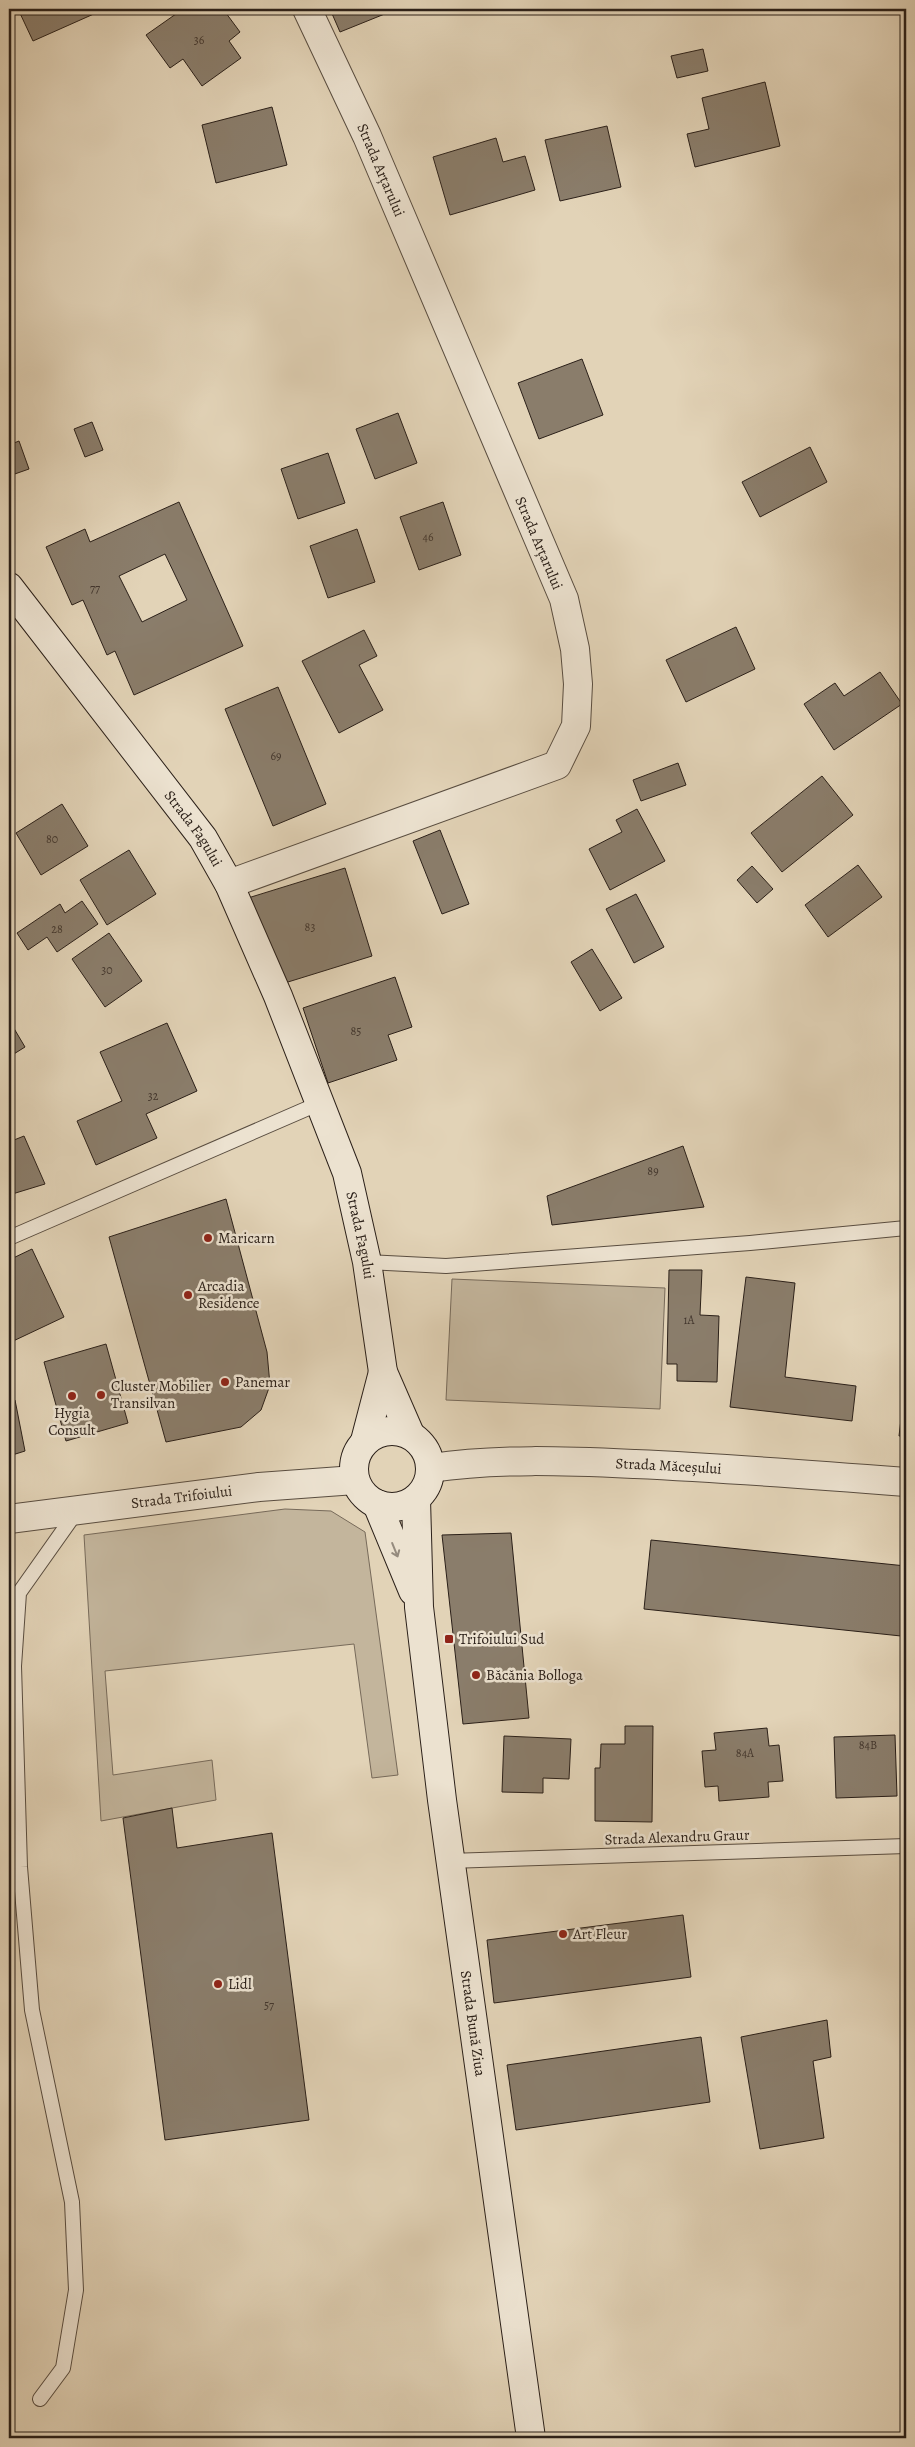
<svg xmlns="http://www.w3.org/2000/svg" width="915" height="2447" font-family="Alegreya,serif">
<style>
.green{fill:#c3b59c;stroke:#776a5a}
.building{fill:#8a7d6b;stroke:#2b2019;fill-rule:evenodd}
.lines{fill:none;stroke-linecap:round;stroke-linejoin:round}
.service-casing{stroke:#594d40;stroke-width:16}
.minor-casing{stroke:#594d40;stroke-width:30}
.tertiary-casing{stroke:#594d40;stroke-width:30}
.secondary-casing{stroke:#2b2019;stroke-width:30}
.service{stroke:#ece2d0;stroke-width:14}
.minor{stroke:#ece2d0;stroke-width:28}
.tertiary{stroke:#ece2d0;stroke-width:28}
.secondary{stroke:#ece2d0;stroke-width:28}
.oneway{stroke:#958b7e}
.poi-dot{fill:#8f2418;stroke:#ece2d0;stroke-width:2}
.labels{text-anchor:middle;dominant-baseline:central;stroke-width:5;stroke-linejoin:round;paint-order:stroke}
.number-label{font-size:12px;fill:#43372e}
.street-label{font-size:15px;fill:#2b2019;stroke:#ece2d0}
.poi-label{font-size:15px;fill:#2b2019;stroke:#ece2d0;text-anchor:start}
</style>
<rect width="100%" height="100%" fill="#e2d3b7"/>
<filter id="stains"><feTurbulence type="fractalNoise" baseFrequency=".004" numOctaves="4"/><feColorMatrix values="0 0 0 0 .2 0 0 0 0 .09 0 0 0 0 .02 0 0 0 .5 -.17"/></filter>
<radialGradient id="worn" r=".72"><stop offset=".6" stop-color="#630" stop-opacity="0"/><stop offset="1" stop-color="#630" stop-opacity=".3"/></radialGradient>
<g class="green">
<polygon points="452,1279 665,1288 660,1409 446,1400"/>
<polygon points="285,1509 331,1511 365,1532 398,1775 372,1778 354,1644 105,1671 113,1775 212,1760 216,1800 101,1821 84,1535"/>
</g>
<g class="building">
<polygon points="18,9 105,9 33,41"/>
<polygon points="183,9 223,9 240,32 229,41 241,58 202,86 183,59 170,68 146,35"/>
<polygon points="330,9 397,9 340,32"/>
<polygon points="703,49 708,71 677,78 671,56"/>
<polygon points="765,82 780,146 695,167 687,134 709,129 702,98"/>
<polygon points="272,107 287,165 216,183 202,125"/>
<polygon points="607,126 621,187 560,201 545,140"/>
<polygon points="496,138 503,162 525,156 535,190 450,215 433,157"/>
<polygon points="582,359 603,415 539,439 518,383"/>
<polygon points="398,413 417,463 375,479 356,429"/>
<polygon points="92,422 103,450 85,457 74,429"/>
<polygon points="19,441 29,469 9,476 9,445"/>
<polygon points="810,447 827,482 760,517 742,482"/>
<polygon points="328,453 345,503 298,519 281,469"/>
<path d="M179 502 243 646 134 695 115 651 107 655 83 600 72 605 46 547 85 529 90 542ZM165 554 187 600 142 622 119 576Z"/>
<polygon points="443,502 461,555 419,570 400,517"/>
<polygon points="357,529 375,582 328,598 310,546"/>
<polygon points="736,627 755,669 686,702 666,660"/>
<polygon points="364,630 377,656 359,665 383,710 339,733 302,661"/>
<polygon points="880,672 902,704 834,750 804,704 835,683 844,696"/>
<polygon points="278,687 326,804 273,826 225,709"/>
<polygon points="678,763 686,785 641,801 633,780"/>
<polygon points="822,776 853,815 782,872 751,833"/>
<polygon points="62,804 88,846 41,875 16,833"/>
<polygon points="637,809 665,861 610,890 589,849 622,832 616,820"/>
<polygon points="440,830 469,904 442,914 413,841"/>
<polygon points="129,850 156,894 107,925 80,880"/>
<polygon points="858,865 882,897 828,937 805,905"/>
<polygon points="752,866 773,889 757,903 737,880"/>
<polygon points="345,868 372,956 275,986 248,898"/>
<polygon points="636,894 664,947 634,963 606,909"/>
<polygon points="82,901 98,924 57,952 47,937 28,950 17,933 60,904 65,913"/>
<polygon points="109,933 142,981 105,1007 72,959"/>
<polygon points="592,949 622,998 600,1011 571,962"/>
<polygon points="395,977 412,1027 388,1035 397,1060 328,1083 303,1008"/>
<polygon points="9,1020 25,1047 9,1057"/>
<polygon points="167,1023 197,1091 146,1114 157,1138 96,1165 77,1121 122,1101 100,1052"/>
<polygon points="24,1136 45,1184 9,1195 9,1142"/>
<polygon points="683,1146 704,1207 552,1225 547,1196"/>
<polygon points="226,1199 267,1352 270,1385 261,1410 241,1427 166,1442 109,1237"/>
<polygon points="32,1249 64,1317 9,1343 9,1260"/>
<polygon points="669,1270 702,1270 700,1315 719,1316 717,1382 677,1381 677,1364 667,1364"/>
<polygon points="746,1277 795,1283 785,1377 856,1386 852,1421 730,1407"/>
<polygon points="106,1344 128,1423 66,1441 44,1362"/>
<polygon points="906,1377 906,1436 899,1436"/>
<polygon points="9,1394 15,1400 25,1451 9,1456"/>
<polygon points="511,1533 529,1718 463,1724 442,1535"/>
<polygon points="651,1540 906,1566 901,1636 644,1609"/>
<polygon points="625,1726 653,1726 652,1822 595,1821 595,1768 600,1768 601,1744 625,1744"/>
<polygon points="767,1728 769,1746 779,1745 783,1781 768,1782 769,1797 719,1801 718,1786 705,1787 702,1751 716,1750 714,1733"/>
<polygon points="895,1735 897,1796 836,1798 834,1737"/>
<polygon points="504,1736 571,1739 569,1779 543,1778 543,1793 502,1792"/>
<polygon points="172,1808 177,1848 272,1833 309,2120 165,2140 123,1818"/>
<polygon points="683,1915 691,1977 494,2003 487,1940"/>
<polygon points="827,2020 831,2057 813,2061 824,2138 760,2149 741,2037"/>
<polygon points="701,2037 710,2102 516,2130 507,2065"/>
</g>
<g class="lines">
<defs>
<g id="service">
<polyline points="9,1238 320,1103"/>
<polyline points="367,1262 446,1266 750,1243 906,1228"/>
<polyline points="449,1861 906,1846"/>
<polyline points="40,2399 63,2368 76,2290 72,2202 32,2010 20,1867 14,1666 19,1593 77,1511"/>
</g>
<g id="minor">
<polyline points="229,884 557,765 576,726 578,684 575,649 564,599 367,136 307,9"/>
<path id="s1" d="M431 1468C499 1458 566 1461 635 1464 725 1468 816 1475 906 1482"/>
</g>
<g id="tertiary">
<path id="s2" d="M9 1519 259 1487 355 1480"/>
</g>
<g id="secondary">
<path id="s3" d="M9 587 203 838 229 884 278 996 347 1173 367 1262 383 1372 410 1434"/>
<circle cx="392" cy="1469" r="38"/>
<polyline points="365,1441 383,1372"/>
<path id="s4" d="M416 1499 419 1607 442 1800 531 2438"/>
<polyline points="377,1504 413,1591"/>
</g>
</defs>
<use href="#service" class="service-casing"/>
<use href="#minor" class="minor-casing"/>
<use href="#tertiary" class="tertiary-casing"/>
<use href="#secondary" class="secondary-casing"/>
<use href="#service" class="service"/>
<use href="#minor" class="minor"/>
<use href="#tertiary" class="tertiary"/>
<use href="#secondary" class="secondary"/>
</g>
<defs><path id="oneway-shaft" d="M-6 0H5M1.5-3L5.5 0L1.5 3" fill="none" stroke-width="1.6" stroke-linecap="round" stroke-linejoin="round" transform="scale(1.25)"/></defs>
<use class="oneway" href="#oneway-shaft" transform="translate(395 1550) rotate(68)"/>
<g class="poi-dot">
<circle cx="208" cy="1238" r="5"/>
<circle cx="188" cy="1295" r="5"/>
<circle cx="225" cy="1382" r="5"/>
<circle cx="101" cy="1395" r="5"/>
<circle cx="72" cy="1396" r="5"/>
<rect x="444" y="1634" width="10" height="10" rx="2.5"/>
<circle cx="476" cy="1675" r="5"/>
<circle cx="563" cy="1934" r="5"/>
<circle cx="218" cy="1984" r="5"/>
</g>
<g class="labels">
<g class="number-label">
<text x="199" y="40">36</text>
<text x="428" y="537">46</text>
<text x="95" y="588">77</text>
<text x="276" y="756">69</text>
<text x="52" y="839">80</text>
<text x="310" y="927">83</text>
<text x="57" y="929">28</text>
<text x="107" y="970">30</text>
<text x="356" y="1031">85</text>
<text x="153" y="1096">32</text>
<text x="653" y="1171">89</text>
<text x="689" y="1320">1A</text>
<text x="868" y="1745">84B</text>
<text x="745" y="1753">84A</text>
<text x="269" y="2005">57</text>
</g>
<g class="street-label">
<text transform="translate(381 170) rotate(67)">Strada Arțarului</text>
<text transform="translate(539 543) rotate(67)">Strada Arțarului</text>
<text stroke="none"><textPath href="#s3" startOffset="304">Strada Fagului</textPath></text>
<text stroke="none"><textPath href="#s3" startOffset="746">Strada Fagului</textPath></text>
<text stroke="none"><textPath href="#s1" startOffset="238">Strada Măceșului</textPath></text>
<text stroke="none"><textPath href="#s2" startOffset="174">Strada Trifoiului</textPath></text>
<text transform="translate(677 1837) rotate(-2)">Strada Alexandru Graur</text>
<text stroke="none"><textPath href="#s4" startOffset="528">Strada Bună Ziua</textPath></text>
</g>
<g class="poi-label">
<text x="218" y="1238">Maricarn</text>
<text x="198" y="1286">Arcadia<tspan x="198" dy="17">Residence</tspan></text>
<text x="235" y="1382">Panemar</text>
<text x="111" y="1386">Cluster Mobilier<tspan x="111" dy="17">Transilvan</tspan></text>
<text x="72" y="1413" text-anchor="middle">Hygia<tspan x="72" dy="17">Consult</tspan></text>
<text x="459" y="1639">Trifoiului Sud</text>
<text x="486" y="1675">Băcănia Bolloga</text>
<text x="573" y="1934">Art Fleur</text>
<text x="228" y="1984">Lidl</text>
</g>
</g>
<rect width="915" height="2447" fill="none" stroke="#e2d3b7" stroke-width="30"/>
<rect x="10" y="10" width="895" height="2427" fill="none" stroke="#2b2019" stroke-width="2.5"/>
<rect x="15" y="15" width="885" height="2417" fill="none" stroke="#2b2019"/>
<rect width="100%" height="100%" filter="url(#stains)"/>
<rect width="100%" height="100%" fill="url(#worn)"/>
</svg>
